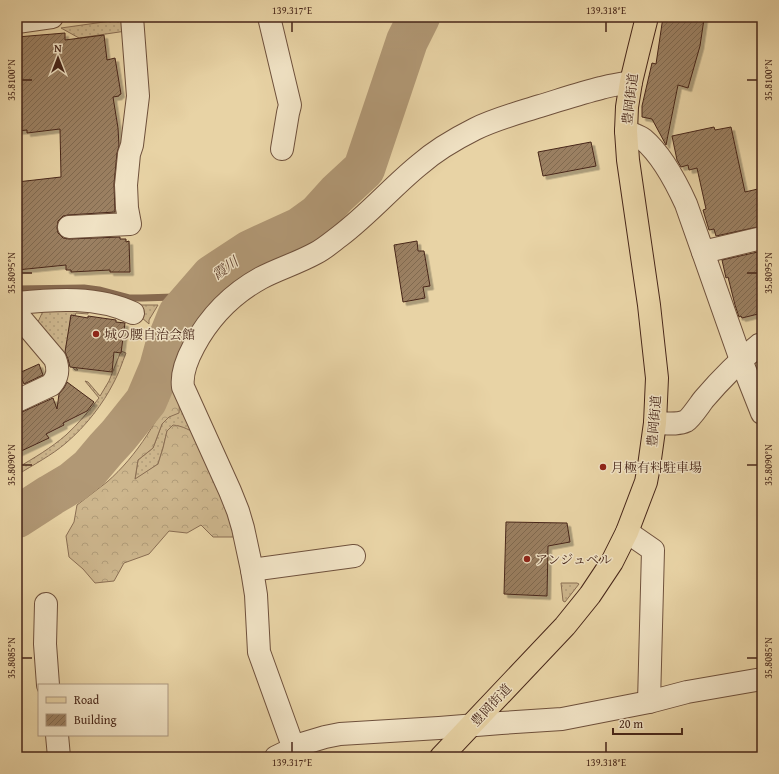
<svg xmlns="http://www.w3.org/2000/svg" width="779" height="774" font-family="'Gentium Book Plus','Noto Serif JP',serif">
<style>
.grass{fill:url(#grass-dots);stroke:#8a6e53}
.forest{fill:url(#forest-crowns);stroke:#8a6e53}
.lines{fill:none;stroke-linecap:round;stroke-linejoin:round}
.stream{stroke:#876a50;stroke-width:7}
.river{stroke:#b19875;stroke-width:42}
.building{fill:url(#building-hatch);stroke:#472619;filter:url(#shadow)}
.minor-casing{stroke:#6f513c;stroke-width:24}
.major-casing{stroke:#472619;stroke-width:24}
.minor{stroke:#f0e2c4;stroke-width:22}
.major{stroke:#e8d3a5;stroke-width:22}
.ticks{fill:none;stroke:#472619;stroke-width:1.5}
.poi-dot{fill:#8f2418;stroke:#f0e2c4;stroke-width:1.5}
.labels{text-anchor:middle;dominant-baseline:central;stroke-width:3;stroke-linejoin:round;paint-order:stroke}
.street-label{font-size:13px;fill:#472619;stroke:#f0e2c4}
.poi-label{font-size:13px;fill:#472619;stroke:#f0e2c4;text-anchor:start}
.water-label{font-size:14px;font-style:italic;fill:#624230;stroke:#f0e2c4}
.neatline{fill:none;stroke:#472619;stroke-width:1.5}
.ticks-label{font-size:10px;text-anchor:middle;fill:#472619}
</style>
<defs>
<pattern id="grass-dots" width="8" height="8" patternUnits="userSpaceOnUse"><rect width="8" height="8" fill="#cdb68d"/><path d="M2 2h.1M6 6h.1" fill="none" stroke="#b19c79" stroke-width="1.8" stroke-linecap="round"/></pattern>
<pattern id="forest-crowns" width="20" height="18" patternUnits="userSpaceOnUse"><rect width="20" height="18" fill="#cdb68d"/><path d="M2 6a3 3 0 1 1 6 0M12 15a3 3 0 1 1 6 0" fill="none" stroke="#b19c79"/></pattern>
<pattern id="building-hatch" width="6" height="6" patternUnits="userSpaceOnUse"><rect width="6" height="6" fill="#9b8062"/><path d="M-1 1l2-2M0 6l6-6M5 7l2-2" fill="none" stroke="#806950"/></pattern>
<filter id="shadow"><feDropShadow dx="3.5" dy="3.5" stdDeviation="0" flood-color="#0004"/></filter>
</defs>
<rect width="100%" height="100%" fill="#e8d3a5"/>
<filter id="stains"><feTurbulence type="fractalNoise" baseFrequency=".005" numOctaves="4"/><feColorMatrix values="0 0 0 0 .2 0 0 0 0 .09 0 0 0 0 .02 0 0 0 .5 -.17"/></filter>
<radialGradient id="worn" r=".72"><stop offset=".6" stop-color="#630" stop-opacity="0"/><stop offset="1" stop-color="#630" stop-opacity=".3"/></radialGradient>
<g class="grass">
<polygon points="125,19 126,31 79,38 61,28"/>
<polygon points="138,305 158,305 149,320 149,324 141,317"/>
<polygon points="44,309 88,311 88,314 76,313 75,316 71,315 67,345 71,363 78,370 75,370 36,326"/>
<path d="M121 351 126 353C122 363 119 373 114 382 103 404 86 426 66 443 52 455 33 465 17 475V468C34 458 51 448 66 435 78 424 89 411 99 398L85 381 88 382 100 396 109 381Z"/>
<polygon points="180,393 199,436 167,431 163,448 158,464 135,480 138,460 153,448 162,424 169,417"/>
<polygon points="561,583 577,583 579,584 565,602 563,601"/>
</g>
<path class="forest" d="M175 380 180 393 179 413 169 417 162 424 153 448 138 460 135 479 158 464 163 448 167 431 173 425C183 426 190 430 199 436L238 537H213L201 525 187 533 169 531 149 554 124 563 114 581 95 583 83 569 69 557 66 536 74 522 77 505C87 497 97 490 107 482 137 456 161 417 175 380Z"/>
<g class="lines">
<polyline class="stream" points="17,289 84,288 99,290 129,298 142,298 174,297 190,301"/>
<polyline class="river" points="17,517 51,495 73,482 90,468 106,449 118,436 146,401 160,368 166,346 179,314 212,276 250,251 300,228 318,215 337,194 364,169 407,41 419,17"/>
</g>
<g class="building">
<polygon points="663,17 690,17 704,19 700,46 688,88 678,85 666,145 652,119 642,117 642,106 652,63 656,64"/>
<polygon points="65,33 65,40 104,35 107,60 115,58 121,94 119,95 119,96 113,97 118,128 119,146 117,153 114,184 115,212 68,215 63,216 58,221 57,228 58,233 63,238 69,239 120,237 120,239 126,239 126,242 129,241 130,272 110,272 110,270 71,272 71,270 66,270 66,265 17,270 17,182 61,177 60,129 27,133 27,130 17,131 17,37"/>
<polygon points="714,127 715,130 731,127 745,192 762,188 762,226 716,236 714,229 709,230 703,210 706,209 697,168 689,170 688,165 681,167 677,160 672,136"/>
<polygon points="591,142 596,166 543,176 538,152"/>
<polygon points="417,241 418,251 424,251 430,286 423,287 425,298 403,302 394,245"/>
<polygon points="762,251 762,313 742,318 741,316 739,317 735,305 728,277 726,278 722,260"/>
<polygon points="71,315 88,318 88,316 116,320 116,322 125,323 121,353 114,352 112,372 70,367 68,359 65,352"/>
<polygon points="39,364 43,375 24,384 19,373"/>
<polygon points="67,382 94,402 87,411 63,423 64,425 46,434 49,438 17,453 17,413 22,412 53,398 57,409 59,394 64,388"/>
<polygon points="506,522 567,523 570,542 548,546 547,596 504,594"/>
</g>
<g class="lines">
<defs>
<g id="minor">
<polyline points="269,17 290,105 288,113 282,149"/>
<polyline points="17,22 52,17"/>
<path d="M626 131C632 134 639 136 643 139 662 155 676 182 686 204L741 360 762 413"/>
<polyline points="69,227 130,224 127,208 126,185 129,154 132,145 138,96 132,17"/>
<polyline points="703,252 762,238"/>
<path d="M17 303C55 299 98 296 133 313"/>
<path d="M17 314 55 359C59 369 58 377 51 385L17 401"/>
<path d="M655 423C665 423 678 425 686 421 691 418 700 404 704 399 721 379 739 361 759 345L762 344"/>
<polyline points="627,532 653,550 649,702"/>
<polyline points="252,570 354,556"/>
<polyline points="46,604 45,644 48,685"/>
<polyline points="57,735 59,757"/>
<path d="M294 749 259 652 256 595 252 570 243 528 238 511 230 491 183 387C181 373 187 359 194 346 209 318 232 294 261 278 278 269 298 263 316 253 324 249 332 242 340 236 369 214 392 187 419 165 436 150 455 139 475 129 495 119 518 113 540 106 560 100 581 93 601 88 611 85 621 84 631 82"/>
<polyline points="276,757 305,743 325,737 340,734 439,728 501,723 562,719 649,702 687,692 762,679"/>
</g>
<polyline id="major" points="441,757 565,626 590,595 612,562 627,532 646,482 649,466 655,423 657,378 649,305 628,160 626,131 627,107 631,82 638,53 647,17"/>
</defs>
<use href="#minor" class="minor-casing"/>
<use href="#major" class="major-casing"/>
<use href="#minor" class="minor"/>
<use href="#major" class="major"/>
</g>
<path class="ticks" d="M292 22V32M606 22V32M22 80H32M747 80H757M22 273H32M747 273H757M22 465H32M747 465H757M22 658H32M747 658H757M292 742V752M606 742V752"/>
<g class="poi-dot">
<circle cx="96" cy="334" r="4"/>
<circle cx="603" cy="467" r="4"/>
<circle cx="527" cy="559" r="4"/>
</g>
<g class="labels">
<g class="street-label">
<text transform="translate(630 99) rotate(-83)">豊岡街道</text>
<text transform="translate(654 421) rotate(-85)">豊岡街道</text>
<text transform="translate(491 705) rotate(-47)">豊岡街道</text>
</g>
<g class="poi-label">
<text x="104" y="334">城の腰自治会館</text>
<text x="611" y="467">月極有料駐車場</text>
<text x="535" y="559">アンジュベル</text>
</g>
<g class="water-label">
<text transform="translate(225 268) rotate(-35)">霞川</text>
</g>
</g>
<rect width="779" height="774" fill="none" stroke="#e8d3a5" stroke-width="44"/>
<rect x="38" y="684" width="130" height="52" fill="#f0e2c4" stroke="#ac9780"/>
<rect x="46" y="697" width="20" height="6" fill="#e8d3a5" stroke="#ac9780"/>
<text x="74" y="704" font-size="12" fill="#472619">Road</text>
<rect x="46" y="714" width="20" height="12" fill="url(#building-hatch)" stroke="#ac9780"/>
<text x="74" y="724" font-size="12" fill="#472619">Building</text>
<g transform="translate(58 58)" stroke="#f0e2c4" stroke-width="3" paint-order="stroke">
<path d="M0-3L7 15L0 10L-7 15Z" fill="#472619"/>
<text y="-6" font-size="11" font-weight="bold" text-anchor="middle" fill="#472619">N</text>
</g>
<path d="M613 728v6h69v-6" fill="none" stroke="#472619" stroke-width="2"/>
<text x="619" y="728" font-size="12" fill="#472619" stroke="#f0e2c4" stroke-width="3" paint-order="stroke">20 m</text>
<rect x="22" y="22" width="735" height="730" class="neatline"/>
<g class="ticks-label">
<text x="292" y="14">139.317°E</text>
<text x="606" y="14">139.318°E</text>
<text transform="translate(11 80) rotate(-90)" y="4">35.8100°N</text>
<text transform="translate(768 80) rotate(-90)" y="4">35.8100°N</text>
<text transform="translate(11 273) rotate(-90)" y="4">35.8095°N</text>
<text transform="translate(768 273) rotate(-90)" y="4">35.8095°N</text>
<text transform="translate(11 465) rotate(-90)" y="4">35.8090°N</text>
<text transform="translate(768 465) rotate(-90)" y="4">35.8090°N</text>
<text transform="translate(11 658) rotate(-90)" y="4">35.8085°N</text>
<text transform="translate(768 658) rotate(-90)" y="4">35.8085°N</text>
<text x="292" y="766">139.317°E</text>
<text x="606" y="766">139.318°E</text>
</g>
<rect width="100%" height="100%" filter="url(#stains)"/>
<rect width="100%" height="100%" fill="url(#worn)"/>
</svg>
